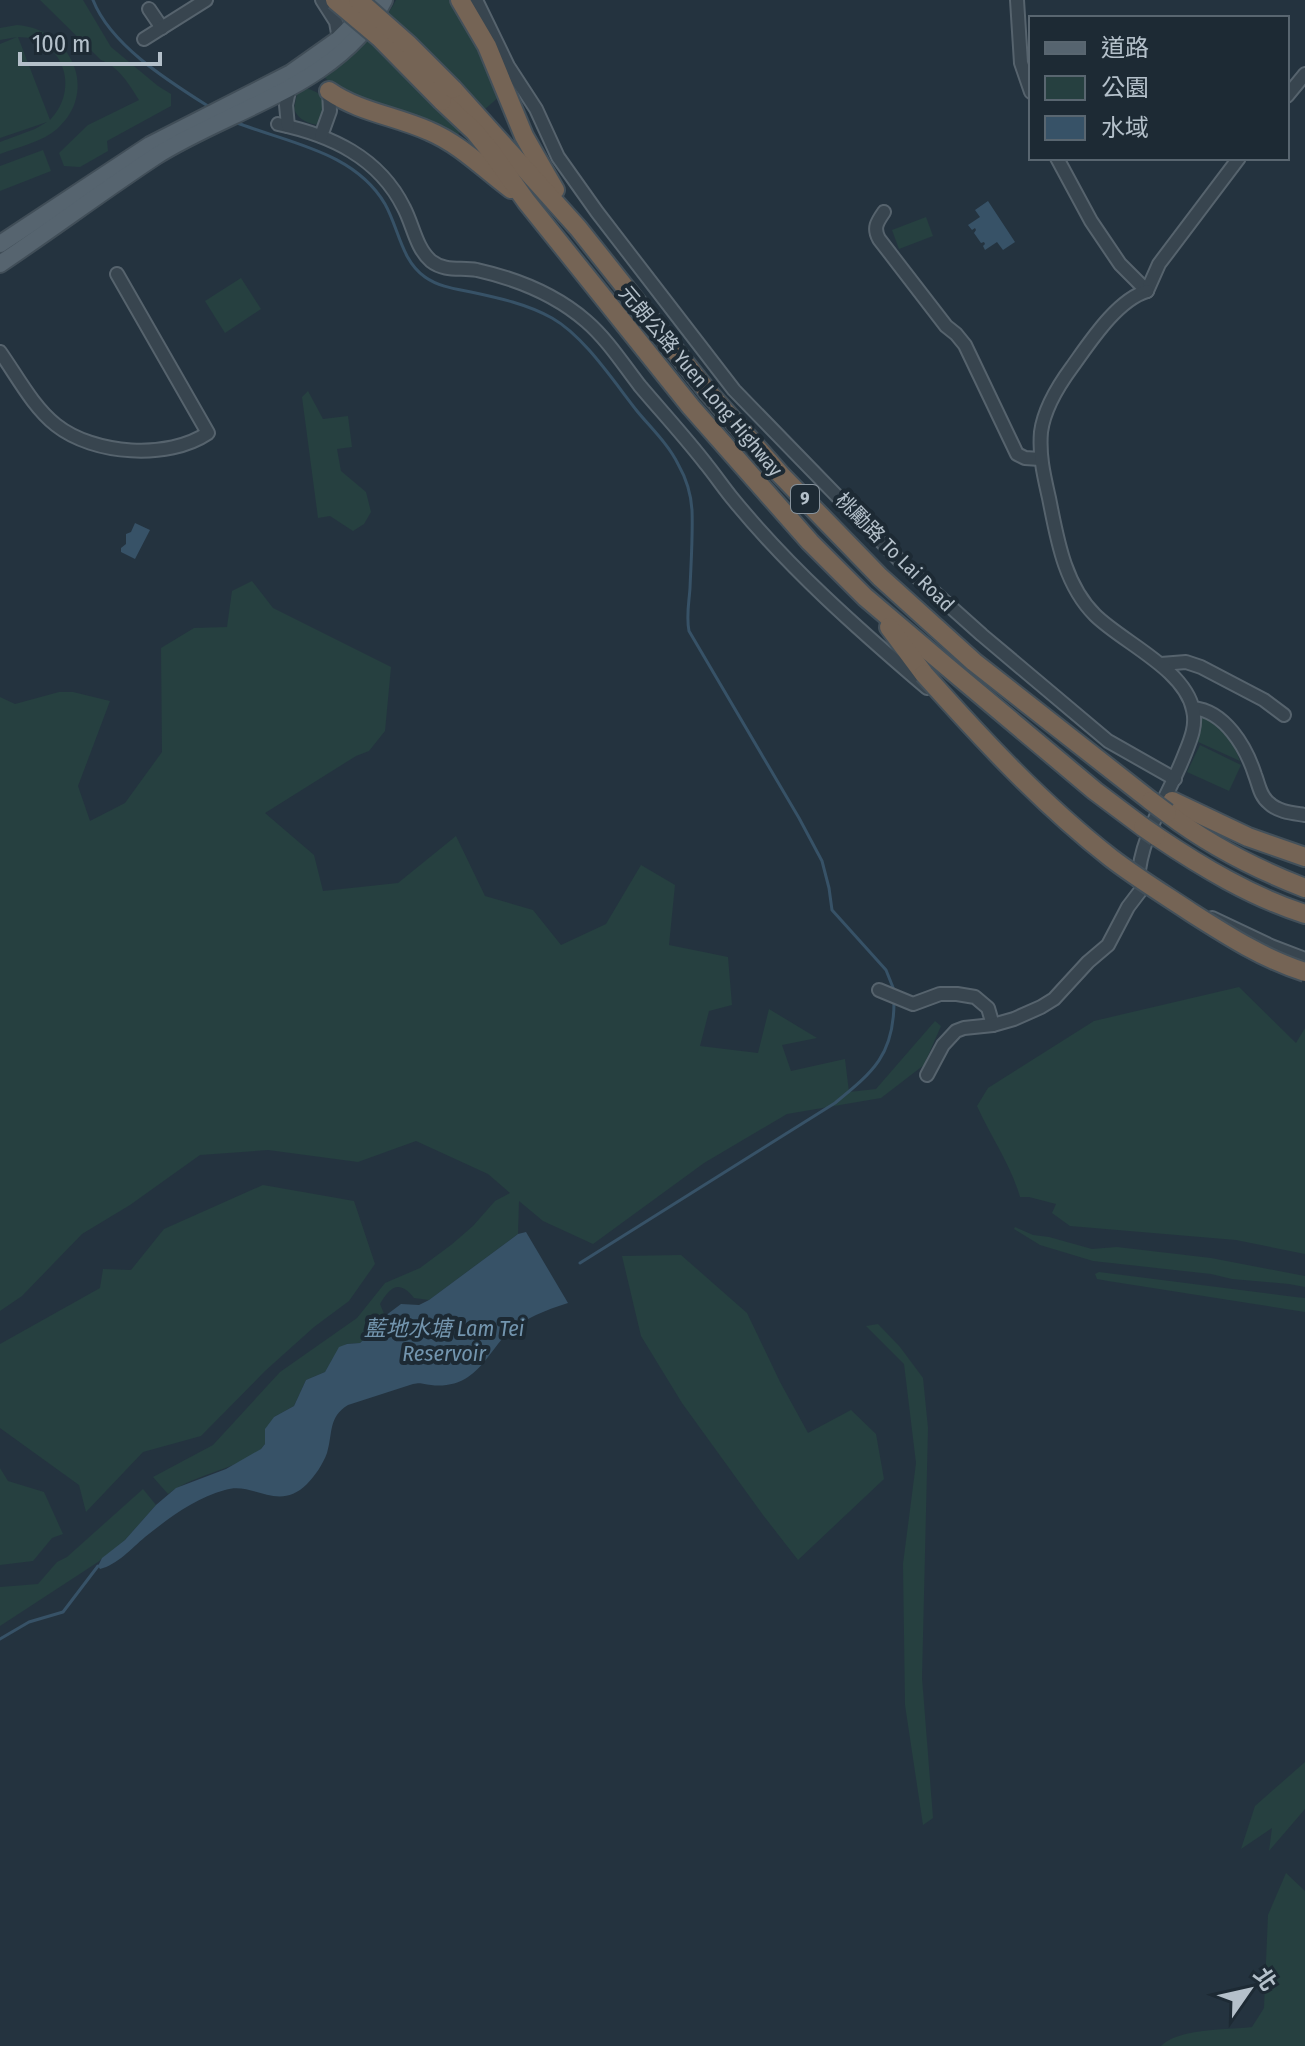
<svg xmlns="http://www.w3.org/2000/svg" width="1305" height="2046" font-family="'Fira Sans Condensed','Noto Sans TC',sans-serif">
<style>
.green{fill:#264040;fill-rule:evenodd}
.water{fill:#375267}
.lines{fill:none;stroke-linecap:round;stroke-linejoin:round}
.stream{stroke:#375267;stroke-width:3}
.minor-casing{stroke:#56636d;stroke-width:16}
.major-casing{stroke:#414e58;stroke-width:20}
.highway-casing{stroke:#43505a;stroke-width:22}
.minor{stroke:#38454f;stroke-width:12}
.major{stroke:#56646f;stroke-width:16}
.highway{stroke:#756455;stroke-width:18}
.highway-bridge-casing{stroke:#43505a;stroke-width:22;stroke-linecap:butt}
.highway-bridge{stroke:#756455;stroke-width:18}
.labels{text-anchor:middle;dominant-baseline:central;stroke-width:8;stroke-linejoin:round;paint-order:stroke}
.shield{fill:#1d2a34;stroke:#87939d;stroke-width:2}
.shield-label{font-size:18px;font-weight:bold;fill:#b4c0ca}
.street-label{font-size:20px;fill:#b4c0ca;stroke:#1d2a34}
.water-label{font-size:22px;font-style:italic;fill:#7395ae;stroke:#1d2a34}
</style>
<rect width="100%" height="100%" fill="#24333f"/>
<g class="green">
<path d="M40 0H83L111 47 158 86 171 94V106L107 141 108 151 80 167 64 166 59 153 88 125 139 100C129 84 119 67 101 60Z"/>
<path d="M396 0H453L462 12 501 95 484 110 455 78 432 104 460 132 455 138C419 124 348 102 322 75 352 52 378 35 396 0Z"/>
<path d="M17 25C71 29 100 91 57 129 42 142 18 147 0 154V142L35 129 47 122 0 138V44L17 37 0 40V28ZM18 37C63 37 81 89 50 120Z"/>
<path d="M306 88C330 96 328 104 320 125 309 124 298 120 294 109L297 94Z"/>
<polygon points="43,150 51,171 0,191 0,166"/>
<polygon points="926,217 933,236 899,249 892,230"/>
<polygon points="241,278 261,309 225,333 205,301"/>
<polygon points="308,391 323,419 348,416 352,447 337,449 341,471 366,492 371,512 364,524 353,531 330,516 318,518 302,397"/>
<path d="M252 581 273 608 391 667 385 731 369 751 356 756 265 813 314 855 323 891 398 883 456 836 485 896 533 910 561 945 606 924 641 865 675 885 669 945 728 957 732 1005 709 1011 700 1046 758 1053 769 1009 817 1038 782 1045 791 1071 845 1059 849 1092 876 1089 935 1021 941 1026 924 1065 881 1098 787 1114 704 1163 593 1244 543 1221 519 1201 518 1234 429 1300 414 1298C399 1279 390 1287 380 1304L385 1316 384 1321 360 1343 346 1344 333 1358 325 1372 306 1380 294 1406 274 1417 265 1444 261 1449C234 1471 196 1473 168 1494L153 1477 213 1445 280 1372 357 1318 385 1283 420 1268 451 1245 473 1226 495 1201 510 1193 488 1174 416 1141 358 1162 268 1150 200 1155 130 1205 82 1234 22 1296 0 1311V697L15 704 59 692H73L110 701 78 786 90 821 125 803 162 752 161 648 194 628 227 627 232 591Z"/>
<polygon points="1202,717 1221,725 1232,741 1240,761 1196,741"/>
<polygon points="1200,745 1241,765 1229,791 1187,772"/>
<path d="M1239 987 1296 1043 1305 1028V1254L1236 1240 1070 1226 1052 1213 1056 1204 1029 1197H1020C1011 1165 991 1137 977 1106L988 1088 1094 1021Z"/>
<polygon points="263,1185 354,1201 375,1264 349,1301 314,1327 265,1371 201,1436 143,1452 86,1512 79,1485 0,1428 0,1344 100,1288 103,1269 131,1270 164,1229"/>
<polygon points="1015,1227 1033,1235 1049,1237 1092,1249 1117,1247 1211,1258 1305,1276 1305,1287 1289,1284 1232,1279 1211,1274 1093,1261 1040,1245 1014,1229"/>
<polygon points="681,1255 747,1313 780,1382 808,1433 851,1410 876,1434 884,1479 798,1560 763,1515 682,1403 641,1336 622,1256"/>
<polygon points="1099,1272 1295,1297 1305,1298 1305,1312 1108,1281 1097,1279 1095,1274"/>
<polygon points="878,1324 900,1347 923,1378 928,1428 922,1678 933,1818 923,1825 905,1705 903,1564 916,1463 904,1364 866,1326"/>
<polygon points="0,1468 8,1481 44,1492 63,1534 52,1538 33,1561 0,1565"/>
<polygon points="143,1489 156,1505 125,1540 98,1562 0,1626 0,1587 38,1584 57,1562 67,1557"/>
<polygon points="1305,1762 1305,1809 1269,1851 1272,1828 1241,1849 1255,1806"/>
<path d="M1286 1873 1305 1891V2046H1161C1179 2028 1227 2030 1252 2027L1264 2008 1268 1915Z"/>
</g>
<g class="water">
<polygon points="988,201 1015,242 1003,250 997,242 985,250 983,246 985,244 984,242 981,243 974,233 976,230 975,228 972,230 968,225 980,217 975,210"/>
<polygon points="135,523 150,530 135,559 121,552 121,548 126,544 126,534 131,532"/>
<path d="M526 1232 568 1303C543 1311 520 1320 502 1339 491 1352 482 1368 468 1377 458 1384 443 1387 431 1385 423 1384 421 1382 413 1384L348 1405C328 1417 333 1433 327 1453 323 1464 315 1476 307 1484 278 1513 254 1481 225 1490 195 1498 169 1518 145 1537 132 1548 117 1565 100 1569L98 1566 102 1558 125 1540 156 1505 176 1488 226 1469 261 1449 265 1444V1429L274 1417 294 1406 306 1380 325 1372 339 1347 347 1344 360 1343 384 1321 385 1316 401 1304 419 1305 429 1300 518 1234Z"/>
</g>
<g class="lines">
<g class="stream">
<path d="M93 0C111 46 170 82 211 108"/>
<path d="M235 122C287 143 354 151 385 204 399 229 401 260 425 277 439 287 456 289 471 292 499 298 527 304 552 318 584 336 614 382 637 411 651 428 668 444 678 464 686 478 691 493 692 510 693 535 691 563 690 588 689 603 686 616 689 631L799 818 822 861 829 888 832 910 886 970 894 990"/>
<path d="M580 1263 835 1103C873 1072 894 1055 894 1002"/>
<polyline points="0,1639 29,1622 63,1612 98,1566"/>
</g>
<defs>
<g id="minor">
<polyline points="322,0 336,22 339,39"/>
<polyline points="476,0 508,66 536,109 558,157 597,212 734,390 906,567 982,635 1108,741 1175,779"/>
<polyline points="1017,0 1021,63 1031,92"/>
<polyline points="149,9 162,28"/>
<polyline points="144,39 206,0"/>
<polyline points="1287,96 1305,74"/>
<path d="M278 124C330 135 379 157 404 208 413 225 416 248 431 261 445 272 461 267 477 270 517 279 555 294 586 321 607 339 623 364 640 386 662 412 685 437 706 464 715 475 723 487 732 498 789 568 858 629 927 688"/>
<polyline points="288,126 286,105 290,86"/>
<polyline points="321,136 330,111 329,91"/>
<polyline points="1057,158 1091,221 1120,264 1147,291"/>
<path d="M884 212C877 222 873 228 879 239L946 326 956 334 965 345 1017 454 1025 458 1040 459"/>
<polyline points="1147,291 1159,264 1239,158"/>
<path d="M0 352C17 376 33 407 56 425 94 455 168 460 208 433L117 274"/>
<polyline points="1161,664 1186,662 1201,667 1264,700 1284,715"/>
<path d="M1193 708C1225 711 1246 747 1255 775 1259 785 1260 796 1269 803 1278 812 1293 813 1305 815"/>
<path d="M1138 881C1140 836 1168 797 1184 756 1190 741 1197 726 1193 710 1185 669 1122 642 1095 615 1064 584 1057 538 1049 498 1044 476 1039 456 1041 432 1044 409 1058 386 1072 367 1090 342 1117 300 1147 291"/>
<polyline points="1212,918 1271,946 1305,959"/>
<polyline points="879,990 913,1004 940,994 957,994 975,997 988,1008 993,1025"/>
<polyline points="927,1075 943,1045 956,1031 964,1028 993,1025 1014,1019 1041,1007 1054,999 1088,962 1108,945 1128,907 1141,890"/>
</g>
<g id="major">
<polyline points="0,244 150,145 291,73 339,39 356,22 363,11"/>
<path d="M0 264C52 229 103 191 156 156 230 109 342 84 384 0"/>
</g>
<g id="highway">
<polyline points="460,0 487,46 524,136 555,190"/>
<polyline points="453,89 578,228 708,392 781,475 880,577 974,662 1151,801"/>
<path d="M329 91C359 112 396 116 429 131 460 144 484 169 511 189"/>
<polyline points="442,101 475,132 492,153 526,201 691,407 810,542 865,597 945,665 1095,791 1143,827"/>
<polyline points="889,627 924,674"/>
<polyline points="1172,801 1248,837 1305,857"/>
<path d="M1167 813C1209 845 1256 869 1305 888"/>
<path d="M1156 836C1202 867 1252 897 1305 914"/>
</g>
</defs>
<use href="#minor" class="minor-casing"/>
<use href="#major" class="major-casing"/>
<use href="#highway" class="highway-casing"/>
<use href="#minor" class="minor"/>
<use href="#major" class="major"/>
<use href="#highway" class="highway"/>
<defs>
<g id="highway-bridge">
<polyline points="335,0 379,37 442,101"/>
<polyline points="358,0 409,45 453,89"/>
<path d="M924 674C982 739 1042 804 1111 858 1137 878 1165 895 1192 913 1228 936 1264 959 1305 972"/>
<polyline points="1151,801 1167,813"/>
<polyline points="1143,827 1156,836"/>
</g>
</defs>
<use href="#highway-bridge" class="highway-bridge-casing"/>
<use href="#highway-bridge" class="highway-bridge"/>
</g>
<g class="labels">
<rect class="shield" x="791" y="485" width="28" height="28" rx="6"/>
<g class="shield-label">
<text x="805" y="499">9</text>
</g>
<g class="street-label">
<text transform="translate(701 381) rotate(50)">元朗公路 Yuen Long Highway</text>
<text transform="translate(895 552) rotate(45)">桃勵路 To Lai Road</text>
</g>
<g class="water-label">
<text x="444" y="1328">藍地水塘 Lam Tei<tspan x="444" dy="25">Reservoir</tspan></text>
</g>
</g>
<rect x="1029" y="16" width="260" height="144" fill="#1d2a34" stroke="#596670" stroke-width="2"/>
<rect x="1045" y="42" width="40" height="12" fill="#56646f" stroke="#596670" stroke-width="2"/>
<text x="1101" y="56" font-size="24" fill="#b4c0ca">道路</text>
<rect x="1045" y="76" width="40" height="24" fill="#264040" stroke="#596670" stroke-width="2"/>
<text x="1101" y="96" font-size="24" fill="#b4c0ca">公園</text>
<rect x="1045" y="116" width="40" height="24" fill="#375267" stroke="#596670" stroke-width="2"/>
<text x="1101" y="136" font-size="24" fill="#b4c0ca">水域</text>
<g transform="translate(1249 1990) rotate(56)" stroke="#1d2a34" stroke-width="6" paint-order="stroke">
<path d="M0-6L14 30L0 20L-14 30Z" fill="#b4c0ca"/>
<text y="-12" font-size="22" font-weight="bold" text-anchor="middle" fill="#b4c0ca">北</text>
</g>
<path d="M20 52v12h140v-12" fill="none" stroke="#b4c0ca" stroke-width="4"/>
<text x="32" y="52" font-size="24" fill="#b4c0ca" stroke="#1d2a34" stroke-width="6" paint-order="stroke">100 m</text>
</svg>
